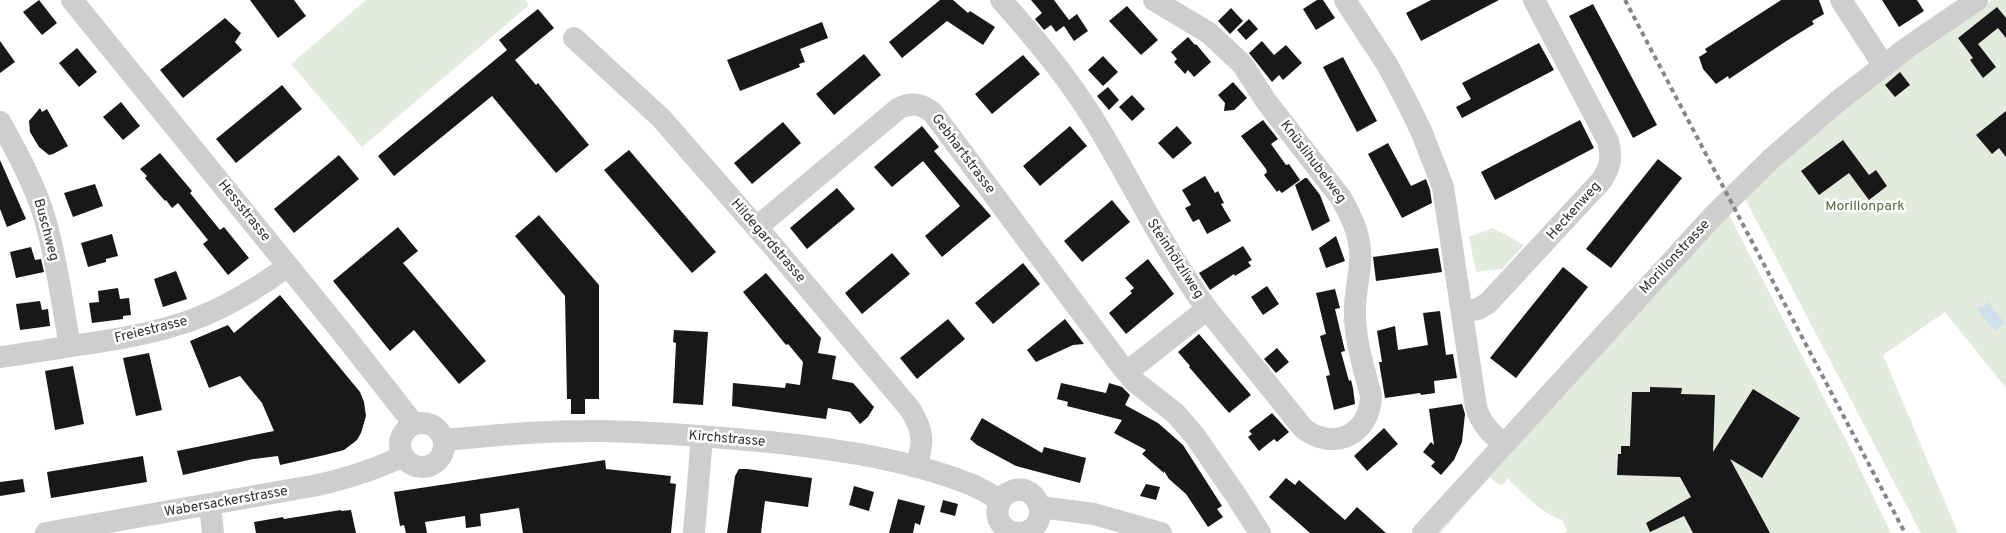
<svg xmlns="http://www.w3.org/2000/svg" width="2006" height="533" font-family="Overpass,sans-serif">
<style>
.green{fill:#e4eadd}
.water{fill:#cee0ec}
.building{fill:#181818}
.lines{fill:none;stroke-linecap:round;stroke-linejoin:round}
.minor{stroke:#cecece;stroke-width:22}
.rail{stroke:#868686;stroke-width:4;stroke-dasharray:5 4;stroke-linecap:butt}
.labels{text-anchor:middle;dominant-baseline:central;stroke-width:5;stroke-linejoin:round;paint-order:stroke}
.street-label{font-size:14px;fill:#313131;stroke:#fff}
.park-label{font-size:14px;fill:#546c40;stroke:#fff}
</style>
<rect width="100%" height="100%" fill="#fff"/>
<g class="green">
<polygon points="366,0 525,0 529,5 362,147 291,64"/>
<polygon points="1992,0 2006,0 2006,388 1945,312 1883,355 1958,533 1921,533 1744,197 1841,107 1925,44"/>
<path d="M1728 213 1852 452 1891 533H1563L1567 531 1562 520C1540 513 1523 493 1507 478L1504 484 1499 485 1490 477 1440 533H1433Z"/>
<polygon points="1493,228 1524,245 1502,269 1476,272 1469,237"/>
</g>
<polygon class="water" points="1988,302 2005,323 1995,331 1976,308 1979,306 1981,308"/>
<g class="building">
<polygon points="39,0 57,23 42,35 23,12"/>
<polygon points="250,0 294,0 306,16 278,38"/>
<polygon points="940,0 953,0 968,13 970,11 995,27 983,45 947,21 902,58 889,42"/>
<polygon points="1031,0 1054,0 1069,20 1077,14 1088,31 1074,41 1064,26 1056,32 1051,25 1044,30 1035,19 1042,13"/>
<polygon points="1317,0 1323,0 1335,18 1316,30 1303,9"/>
<polygon points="1431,0 1499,0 1421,41 1406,13"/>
<polygon points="1781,0 1819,0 1824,14 1812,21 1814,24 1788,40 1729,79 1728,76 1716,84 1703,69 1699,57 1707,52 1705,49"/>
<polygon points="1882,0 1917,0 1924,11 1899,27"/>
<polygon points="1593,4 1657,125 1633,138 1569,16"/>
<polygon points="1127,6 1158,40 1141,55 1109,21"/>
<polygon points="1997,7 2006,18 2006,38 1998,28 1978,44 1996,67 1983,78 1970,60 1973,58 1958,38"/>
<polygon points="1231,8 1243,21 1230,34 1218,21"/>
<polygon points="538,9 554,28 515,60 536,85 538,83 589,145 556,173 492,96 394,176 378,156 507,50 499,40"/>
<polygon points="225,18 241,33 235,42 242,50 183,98 160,70"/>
<polygon points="1249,19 1258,29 1246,40 1237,30"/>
<polygon points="822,22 828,38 800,49 805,62 799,64 800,67 740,91 727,60"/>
<polygon points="1188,37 1195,45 1196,44 1211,62 1194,77 1188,70 1185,74 1174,62 1177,59 1171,52"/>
<polygon points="0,41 15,62 0,73"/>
<polygon points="1262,41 1274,55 1286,45 1302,63 1283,80 1279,75 1272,82 1249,53"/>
<polygon points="1539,43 1554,70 1462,118 1456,107 1471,99 1462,83"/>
<polygon points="77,48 97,72 79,87 59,63"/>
<polygon points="864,54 881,75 834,115 816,94"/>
<polygon points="1023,55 1040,74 992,114 975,94"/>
<polygon points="1103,56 1118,72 1103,86 1088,70"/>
<polygon points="1343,57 1377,121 1357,132 1323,67"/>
<polygon points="1900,72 1910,85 1895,97 1885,85"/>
<polygon points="1233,82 1247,98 1234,110 1224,111 1225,103 1218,95"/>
<polygon points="282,85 302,109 236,163 216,139"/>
<polygon points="1108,87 1119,100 1109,110 1097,96"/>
<polygon points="1132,95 1145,109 1132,121 1119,107"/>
<polygon points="121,102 140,126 123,140 103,117"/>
<polygon points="40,108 42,112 47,109 68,146 53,154 49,155 39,147 30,132 29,121"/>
<polygon points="2006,111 2006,157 1999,148 1992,154 1976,135"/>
<polygon points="1263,120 1278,139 1271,144 1286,165 1289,164 1300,180 1282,193 1279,190 1277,192 1264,175 1267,172 1266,169 1241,136"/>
<polygon points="1580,120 1594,148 1495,200 1481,172"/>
<polygon points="783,122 801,143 752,184 734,163"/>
<polygon points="922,126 939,147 934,151 991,216 942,257 925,236 960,206 923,161 892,187 874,167"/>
<polygon points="1070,126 1087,146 1040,186 1023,166"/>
<polygon points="1177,126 1192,143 1173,159 1158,143"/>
<polygon points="1843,140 1869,175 1876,170 1887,186 1869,200 1849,173 1819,195 1801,171"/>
<polygon points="1388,143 1411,186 1426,179 1430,190 1432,203 1402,218 1368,154"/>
<polygon points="629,150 716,252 692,273 604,170"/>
<polygon points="160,153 192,191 190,193 220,230 224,227 249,258 228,275 203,244 208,240 178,203 172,208 166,200 165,201 145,178 147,176 140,169"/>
<polygon points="339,155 359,179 294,233 274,209"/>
<polygon points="1658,159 1682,178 1611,268 1586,249"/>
<polygon points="0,160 26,219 7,227 0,209"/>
<polygon points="1205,176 1215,193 1218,191 1224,203 1221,204 1231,221 1207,234 1199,219 1193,222 1185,208 1191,205 1182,190"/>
<polygon points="1305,178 1307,178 1320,195 1330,221 1312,231 1295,185"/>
<polygon points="95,184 103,206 73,217 64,193"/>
<polygon points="837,188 855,209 807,249 790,228"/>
<polygon points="1112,200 1130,222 1082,262 1064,241"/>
<polygon points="539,215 599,285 599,399 585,399 585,414 571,414 571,399 567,399 565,296 515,236"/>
<polygon points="398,227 418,251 403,263 486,361 459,384 414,330 390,351 333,281"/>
<polygon points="112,234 118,256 106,259 106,262 88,267 81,243"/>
<polygon points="1336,236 1345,261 1326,268 1319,248"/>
<polygon points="1243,246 1252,260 1248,262 1251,266 1235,276 1234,274 1210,290 1199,273"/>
<polygon points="31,247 35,260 41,259 44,272 16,278 10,252"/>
<polygon points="1438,248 1442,272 1376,281 1373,257"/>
<polygon points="892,253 910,274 862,314 845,293"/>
<polygon points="1148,259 1174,294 1126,334 1109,313 1132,293 1130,291 1134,288 1125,278"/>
<polygon points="1023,263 1040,284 993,324 975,303"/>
<polygon points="1563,267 1588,287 1516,378 1490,358"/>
<polygon points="176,271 187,299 163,307 154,279"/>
<polygon points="766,273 821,338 818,353 836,356 832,379 853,383 874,407 868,417 860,424 850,412 828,408 826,419 732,406 733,383 785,388 786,383 800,385 803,362 788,344 786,345 743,292"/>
<polygon points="1267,286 1279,304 1263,315 1251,297"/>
<polygon points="118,288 120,299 129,298 131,315 123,316 123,319 92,323 89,303 99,302 98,291"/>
<polygon points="1335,289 1340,308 1335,309 1345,351 1341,352 1349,381 1351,380 1353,388 1355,404 1334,410 1326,376 1330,375 1320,336 1326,334 1316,293"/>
<polygon points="280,295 360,392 364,402 366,416 361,433 357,440 344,450 325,455 280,465 278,456 253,459 183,475 177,451 274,431 262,403 240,376 209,388 190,341 228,325 234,333"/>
<polygon points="40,301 42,310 48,309 50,326 20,330 16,304"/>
<polygon points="1440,311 1446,355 1453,354 1457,378 1434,381 1435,393 1421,395 1420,393 1385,398 1379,362 1382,362 1377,331 1395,326 1398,350 1428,345 1423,313"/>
<polygon points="948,319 965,339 917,379 900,358"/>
<polygon points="1065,319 1084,344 1073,345 1036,362 1027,350"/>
<polygon points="674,330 708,332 703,405 673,403 676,343 673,342"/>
<polygon points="1199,334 1251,395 1229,413 1189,367 1190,366 1178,352"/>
<polygon points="1277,348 1289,362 1276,373 1264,359"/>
<polygon points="149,353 162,410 136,416 123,358"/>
<polygon points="73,366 84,424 55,430 45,371"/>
<polygon points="1061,383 1106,393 1109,383 1122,387 1130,395 1125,405 1158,423 1183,445 1222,506 1217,509 1223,517 1208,527 1186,494 1169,479 1164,471 1164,473 1142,454 1146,450 1114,433 1122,420 1067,406 1068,402 1057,399"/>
<polygon points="1650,387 1682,388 1681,394 1715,395 1713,452 1753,389 1800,418 1762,478 1730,459 1770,533 1693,533 1684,516 1650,532 1646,523 1691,497 1680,477 1617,475 1618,454 1621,454 1621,446 1630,446 1632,392 1650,392"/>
<polygon points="1462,404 1465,414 1462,442 1454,460 1441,475 1431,466 1435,462 1423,452 1431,442 1434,445 1429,409"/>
<polygon points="1272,413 1289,432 1277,442 1274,439 1259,451 1248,437 1252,434 1249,431"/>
<polygon points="982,418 1042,453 1044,447 1086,458 1080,483 1016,466 977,445 970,439"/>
<polygon points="1384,428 1398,444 1367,471 1354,456"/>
<polygon points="143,456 147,482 51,498 47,472"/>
<polygon points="605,460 606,469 671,476 670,483 676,484 671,533 523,533 519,508 480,514 481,526 466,528 465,516 425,522 427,533 406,533 404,525 400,526 394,492"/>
<polygon points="739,469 747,469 812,478 808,507 765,501 761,533 727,533 735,476"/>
<polygon points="1286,478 1295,485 1299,480 1345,520 1357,507 1386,533 1310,533 1269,497"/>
<polygon points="23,479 25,492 0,496 0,482"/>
<polygon points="1146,484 1160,487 1156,500 1140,496"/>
<polygon points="854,486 874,492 869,511 849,505"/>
<polygon points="898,499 925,506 920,525 915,523 913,533 889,533"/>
<polygon points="943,500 958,504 955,516 940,512"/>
<polygon points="341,510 341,511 351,510 356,533 256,533 254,522 283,517 284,519"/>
</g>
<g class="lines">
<g class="minor">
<polyline points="72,0 340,330 414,424"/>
<path d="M1001 0C1038 41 1074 85 1102 133 1137 193 1166 252 1207 309L1127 372"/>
<path d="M1154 0 1209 33 1242 64 1266 101 1341 198C1353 219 1362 239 1360 263 1359 279 1355 294 1355 309 1354 338 1364 369 1371 396 1370 435 1333 452 1303 428L1207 309"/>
<path d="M1345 0 1388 66 1409 106 1422 133 1443 187 1476 407C1481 424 1491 433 1504 445"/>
<polyline points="1841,0 1884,66"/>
<path d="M574 38 661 118 772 245 910 409C924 432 924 442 916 467"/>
<path d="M0 122C18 153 35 185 45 219 57 260 62 304 70 346"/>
<path d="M757 227 899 108C913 102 922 104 933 113L1119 363 1134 381 1176 414 1195 436 1237 497 1260 533"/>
<path d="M1462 312 1478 309 1488 303 1601 181C1611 167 1612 157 1608 141L1534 0"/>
<path d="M0 357C24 354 48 350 72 346 113 340 153 334 192 320 227 307 258 288 288 266"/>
<circle cx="422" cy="445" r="22"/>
<path d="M445 440C497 435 551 430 604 431 659 432 715 437 770 442 834 449 906 459 967 483 979 487 989 494 1000 500"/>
<polyline points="210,505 213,533"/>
<polyline points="1040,507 1094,514 1161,533"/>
<path d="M46 533 318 485C348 478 375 470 403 456"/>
<polyline points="694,533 702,436"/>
<path d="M1016 533C1002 530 994 518 999 504 1001 498 1006 493 1012 491 1041 481 1053 530 1020 533"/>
<polyline points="1423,533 1715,214 1770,160 1837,102 1908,47 1977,0"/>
</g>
<polyline class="rail" points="1625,0 1905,533"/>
</g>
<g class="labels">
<g class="street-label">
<text transform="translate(963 154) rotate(53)">Gebhartstrasse</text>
<text transform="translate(1313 162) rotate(53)">Knüslihubelweg</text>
<text transform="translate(244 211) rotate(51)">Hessstrasse</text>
<text transform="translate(1574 211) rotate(-48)">Heckenweg</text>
<text transform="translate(46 230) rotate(75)">Buschweg</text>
<text transform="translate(768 241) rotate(49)">Hildegardstrasse</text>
<text transform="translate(1675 257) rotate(-47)">Morillonstrasse</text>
<text transform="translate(1175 259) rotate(57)">Steinhölzliweg</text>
<text transform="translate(151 330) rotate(-14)">Freiestrasse</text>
<text transform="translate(727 439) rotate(5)">Kirchstrasse</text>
<text transform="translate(226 502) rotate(-10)">Wabersackerstrasse</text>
</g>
<g class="park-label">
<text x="1865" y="206">Morillonpark</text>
</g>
</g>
</svg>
